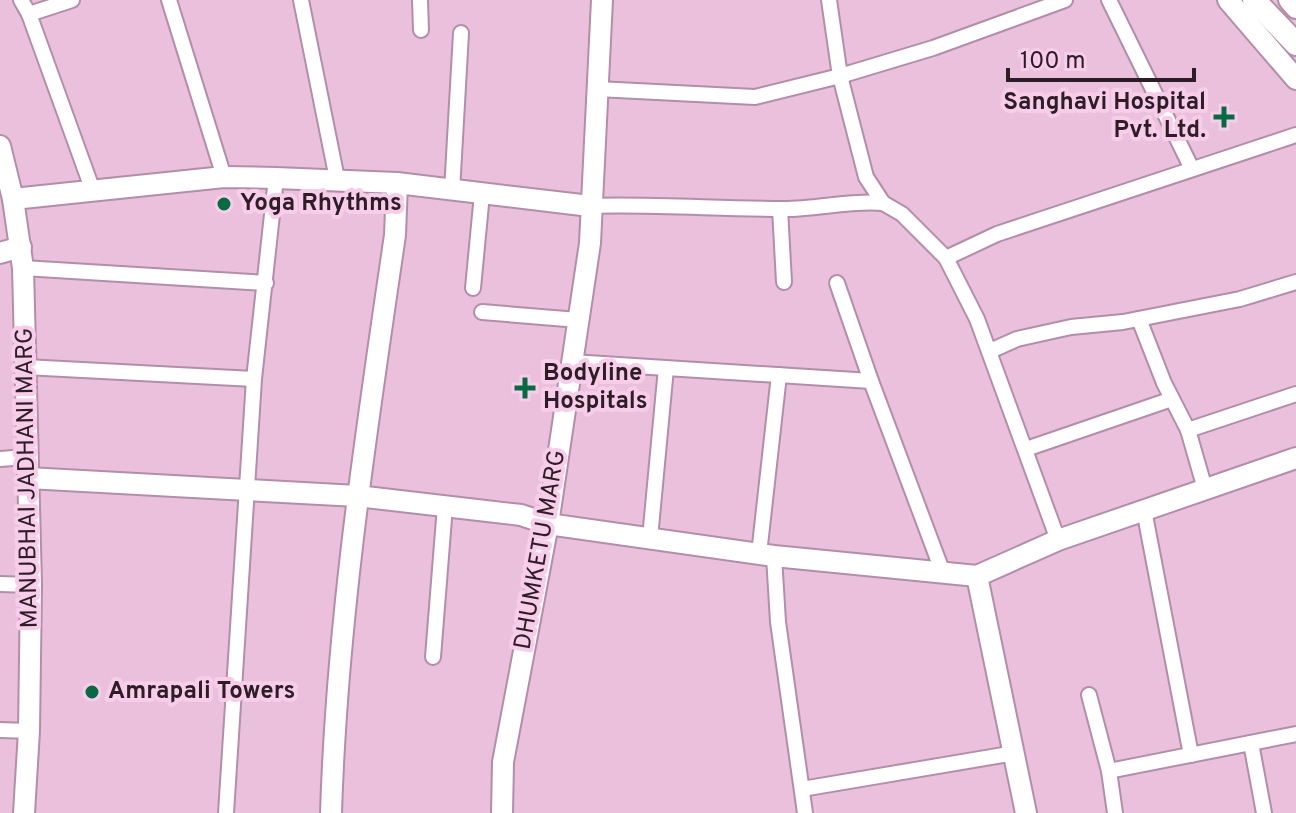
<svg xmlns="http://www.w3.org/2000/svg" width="1296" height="813" font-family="Overpass,sans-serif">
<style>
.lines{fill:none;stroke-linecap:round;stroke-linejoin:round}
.street-casing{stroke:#b48da8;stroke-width:18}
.secondary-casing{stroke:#b48da8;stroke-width:24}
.primary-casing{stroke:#b48da8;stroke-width:26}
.street{stroke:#fff;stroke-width:14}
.secondary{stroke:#fff;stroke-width:20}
.primary{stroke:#fff;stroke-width:22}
.poi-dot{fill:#056c42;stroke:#f7cdea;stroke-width:3}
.labels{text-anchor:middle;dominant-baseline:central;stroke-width:8;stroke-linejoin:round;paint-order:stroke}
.poi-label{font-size:24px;font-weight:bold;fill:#2c1d27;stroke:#f7cdea;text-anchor:start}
.street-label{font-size:24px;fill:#2c1d27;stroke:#f7cdea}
</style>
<rect width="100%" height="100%" fill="#eac0dd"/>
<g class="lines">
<defs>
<g id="street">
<polyline points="21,0 29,14 93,191"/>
<polyline points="169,0 224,177"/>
<polyline points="301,0 337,179"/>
<polyline points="420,0 421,30"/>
<polyline points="829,0 840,76 866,177 883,203 902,214 946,258"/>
<polyline points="1109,0 1192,169"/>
<polyline points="29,14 72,0"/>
<polyline points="597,89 755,97 840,76 933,48 1065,0"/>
<polyline points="452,191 461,33"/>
<path d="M590 206C655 204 719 209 784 209 816 209 853 200 883 203"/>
<polyline points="780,209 784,282"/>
<polyline points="23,268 266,283"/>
<polyline points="837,283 871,381"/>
<polyline points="473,288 482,194"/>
<polyline points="482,312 578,320"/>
<polyline points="1139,319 1164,383 1188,430"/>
<polyline points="990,351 1017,339 1071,327 1123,322 1240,299 1296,282"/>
<polyline points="572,362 871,381 943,573"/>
<polyline points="25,367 254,379"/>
<polyline points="1026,449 1172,399"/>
<polyline points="0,459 27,457"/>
<polyline points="1205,489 1188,430 1296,394"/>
<polyline points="1144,510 1191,755"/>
<polyline points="650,538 666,368"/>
<polyline points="1058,540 977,319 946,258 997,234 1296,135"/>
<polyline points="759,554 779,375"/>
<polyline points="774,556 778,622 805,813"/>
<polyline points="0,584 31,585"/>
<polyline points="433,657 445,506"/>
<polyline points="1089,695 1109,771 1115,813"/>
<polyline points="0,730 29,731"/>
<polyline points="1251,743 1264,813"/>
<polyline points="1109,771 1296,734"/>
<polyline points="802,789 1015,753"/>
<polyline points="226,813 254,379 276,178"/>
</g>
<g id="secondary">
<polyline points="1228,0 1296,79"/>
<polyline points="1289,0 1296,8"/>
<polyline points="0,146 13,199 23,268 31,585 29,731 24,813"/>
<polyline points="13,199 224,177 276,178 397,183 590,206"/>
<polyline points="0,253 21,247"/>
<polyline points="28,478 357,496 521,515 548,524 774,556 977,576"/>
<path d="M331 813C337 619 367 427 395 235L397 183"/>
<polyline points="502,813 503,762 548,524 590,243 602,0"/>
<polyline points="1026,813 977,576 1058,540 1296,458"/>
</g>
<polyline id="primary" points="1254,0 1296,44"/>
</defs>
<use href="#street" class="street-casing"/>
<use href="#secondary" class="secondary-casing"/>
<use href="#primary" class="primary-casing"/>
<use href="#street" class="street"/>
<use href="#secondary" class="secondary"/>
<use href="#primary" class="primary"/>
</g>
<g class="poi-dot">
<path d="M1220 105h8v8h8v8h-8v8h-8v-8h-8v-8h8z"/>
<circle cx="224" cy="204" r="8"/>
<path d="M521 376h8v8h8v8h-8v8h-8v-8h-8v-8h8z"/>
<circle cx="92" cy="692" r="8"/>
</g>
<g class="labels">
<g class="poi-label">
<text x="1206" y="103" text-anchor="end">Sanghavi Hospital<tspan x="1206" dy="28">Pvt. Ltd.</tspan></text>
<text x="240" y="204">Yoga Rhythms</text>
<text x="543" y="374">Bodyline<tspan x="543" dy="28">Hospitals</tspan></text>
<text x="108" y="692">Amrapali Towers</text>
</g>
<g class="street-label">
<text transform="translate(28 478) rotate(-91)">MANUBHAI JADHANI MARG</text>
<text transform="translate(541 550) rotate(-80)">DHUMKETU MARG</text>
</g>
</g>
<path d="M1008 68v12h186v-12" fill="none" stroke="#2c1d27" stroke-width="4"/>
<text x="1020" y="68" font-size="24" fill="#2c1d27" stroke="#f7cdea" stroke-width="6" paint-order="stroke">100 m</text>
</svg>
